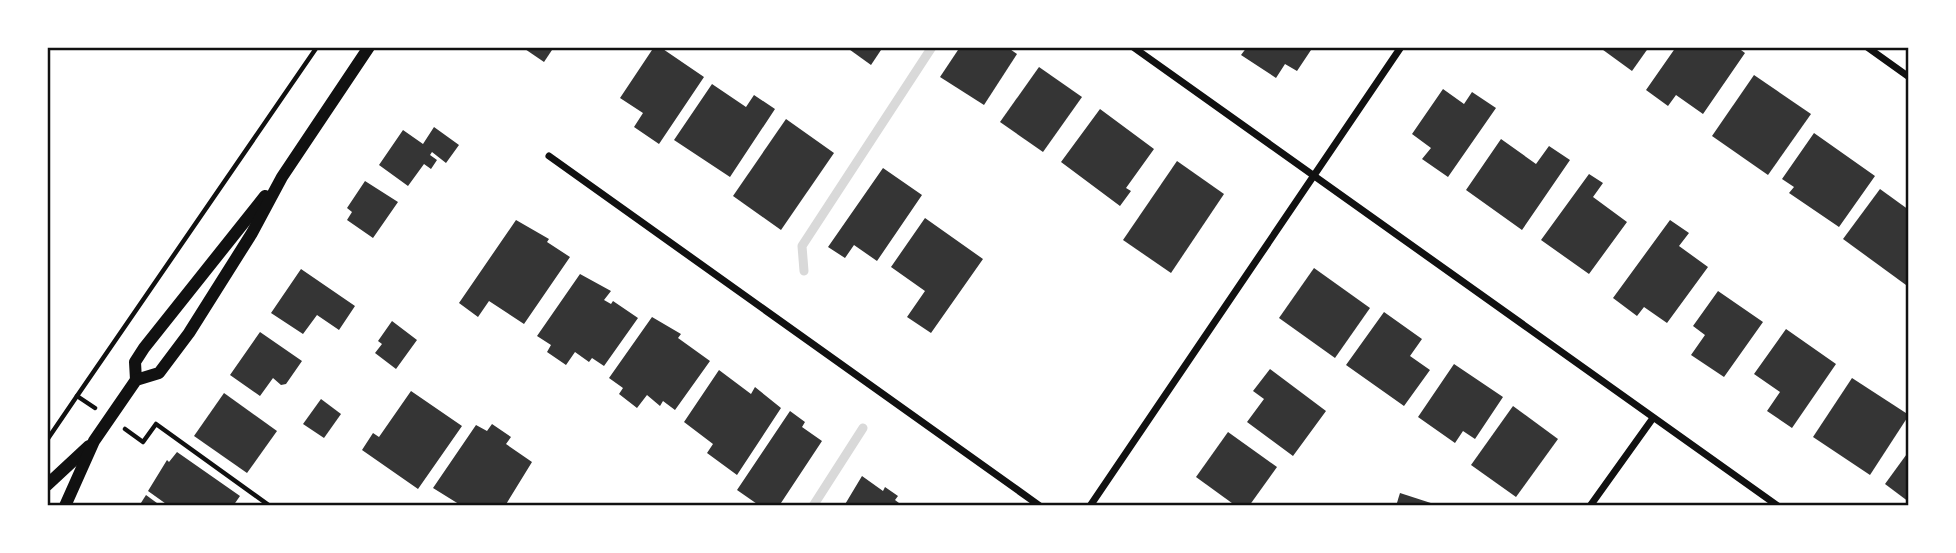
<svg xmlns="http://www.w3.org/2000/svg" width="1956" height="553" font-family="'Exo 2',sans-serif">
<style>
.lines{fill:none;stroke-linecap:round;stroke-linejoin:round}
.stream{stroke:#d9d9d9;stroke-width:9}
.building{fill:#353535}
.path{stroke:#111;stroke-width:4.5}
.minor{stroke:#111;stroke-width:7}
.tertiary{stroke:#111;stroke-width:12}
.neatline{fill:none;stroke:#111;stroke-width:2.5}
</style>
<rect width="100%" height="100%" fill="#fff"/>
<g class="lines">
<g class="stream">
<polyline points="804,271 802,246 932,47"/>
<polyline points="813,506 863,428"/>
</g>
</g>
<g class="building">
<polygon points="522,47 554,47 544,62"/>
<polygon points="654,47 660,47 704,77 659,144 634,127 643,113 620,98"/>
<polygon points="846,47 883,47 871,65"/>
<polygon points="960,47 1007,47 1017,54 984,105 940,77"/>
<polygon points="1247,47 1313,47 1297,71 1285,64 1276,78 1241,55"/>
<polygon points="1599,47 1649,47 1632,71"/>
<polygon points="1676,47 1737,47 1745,53 1703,114 1676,95 1668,106 1646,90"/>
<polygon points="1039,67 1082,97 1043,152 1000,122"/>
<polygon points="1754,75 1811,114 1768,175 1712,136"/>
<polygon points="712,84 746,107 754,95 775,109 730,177 674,140"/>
<polygon points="1443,89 1464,104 1472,92 1496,108 1448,177 1422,159 1431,148 1412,134"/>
<polygon points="1100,109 1154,149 1126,188 1131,191 1120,206 1061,162"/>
<polygon points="786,119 834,153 781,230 733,196"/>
<polygon points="434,127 459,145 446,163 432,152 430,155 437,160 431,169 424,164 408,186 379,165 403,130 423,144"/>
<polygon points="1814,133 1875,176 1839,227 1789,193 1794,187 1782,179"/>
<polygon points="1501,139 1536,164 1549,146 1570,160 1522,230 1466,190"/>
<polygon points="1177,161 1224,194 1171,273 1123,240"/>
<polygon points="883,168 922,195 877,261 854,245 845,258 828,247"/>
<polygon points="1589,174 1603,183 1593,197 1627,222 1589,274 1541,240"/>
<polygon points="365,181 398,202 373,238 347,220 352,212 347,208"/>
<polygon points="1880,189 1909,210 1906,285 1843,239"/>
<polygon points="925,218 983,259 931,333 907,317 925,291 891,267"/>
<polygon points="516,220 549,239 547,242 570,257 524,324 489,301 478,317 459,303"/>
<polygon points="1670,220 1689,233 1679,246 1708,267 1667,323 1644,307 1637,316 1613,298"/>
<polygon points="1314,268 1370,308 1335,358 1279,318"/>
<polygon points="301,269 355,306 339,330 317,315 303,334 271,313"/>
<polygon points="580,274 611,291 604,300 611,304 613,301 638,318 604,366 592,358 589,362 575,352 566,365 547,352 551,345 537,336"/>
<polygon points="1718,291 1763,322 1724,377 1691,355 1705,335 1693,326"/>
<polygon points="1384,312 1422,339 1410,356 1430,370 1404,406 1346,365"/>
<polygon points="652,317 681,334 678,338 710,361 675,410 663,401 660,406 647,395 637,408 619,394 623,388 609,378"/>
<polygon points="392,321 417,340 396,369 375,353 382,344 378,341"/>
<polygon points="1786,329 1836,364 1792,428 1767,411 1780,392 1754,374"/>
<polygon points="260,332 302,361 286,384 281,385 273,378 260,396 230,375"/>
<polygon points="1454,364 1503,397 1475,439 1463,431 1455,443 1418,417"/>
<polygon points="1270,369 1326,411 1293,456 1247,422 1264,399 1253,391"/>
<polygon points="719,370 751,394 755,387 781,408 737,475 707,453 713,444 684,422"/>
<polygon points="1852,378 1909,415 1870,475 1813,437"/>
<polygon points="411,391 462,426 418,489 362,450 373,433 379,437"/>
<polygon points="224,393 277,431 247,473 194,436"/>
<polygon points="321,399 341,414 324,438 303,424"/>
<polygon points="1513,406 1558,439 1516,497 1471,465"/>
<polygon points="790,411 805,422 802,427 822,441 779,506 760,506 737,490"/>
<polygon points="492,424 511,437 506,444 532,462 505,506 462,506 433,488 476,425 487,431"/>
<polygon points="1228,432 1277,467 1249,506 1236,506 1196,477"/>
<polygon points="1909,451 1909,502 1885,484"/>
<polygon points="177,452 240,496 233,506 169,506 148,491 167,460 169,462"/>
<polygon points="862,476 883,491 885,487 898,496 895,500 903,506 844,506"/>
<polygon points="1400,493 1437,505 1437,506 1396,506"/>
<polygon points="146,495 161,506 139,506"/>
</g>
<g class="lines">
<g class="path">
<polyline points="95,408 77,396 317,47"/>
<polyline points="125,429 143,442 156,424 270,506"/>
<polyline points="47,440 77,396"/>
</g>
<g class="minor">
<polyline points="1133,47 1778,506"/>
<polyline points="1867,47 1909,77"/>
<polyline points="549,156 1040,506"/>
<polyline points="1090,506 1401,47"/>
<polyline points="1590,506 1653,418"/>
</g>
<g class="tertiary">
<polyline points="136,380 135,362 144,348 265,196"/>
<polyline points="47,485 89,446"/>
<polyline points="65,506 94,441 136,380 159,373 189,333 252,233 282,177 369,47"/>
</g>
</g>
<rect width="1956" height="553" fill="none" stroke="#ffffff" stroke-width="98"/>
<rect x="49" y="49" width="1858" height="455" class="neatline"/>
</svg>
